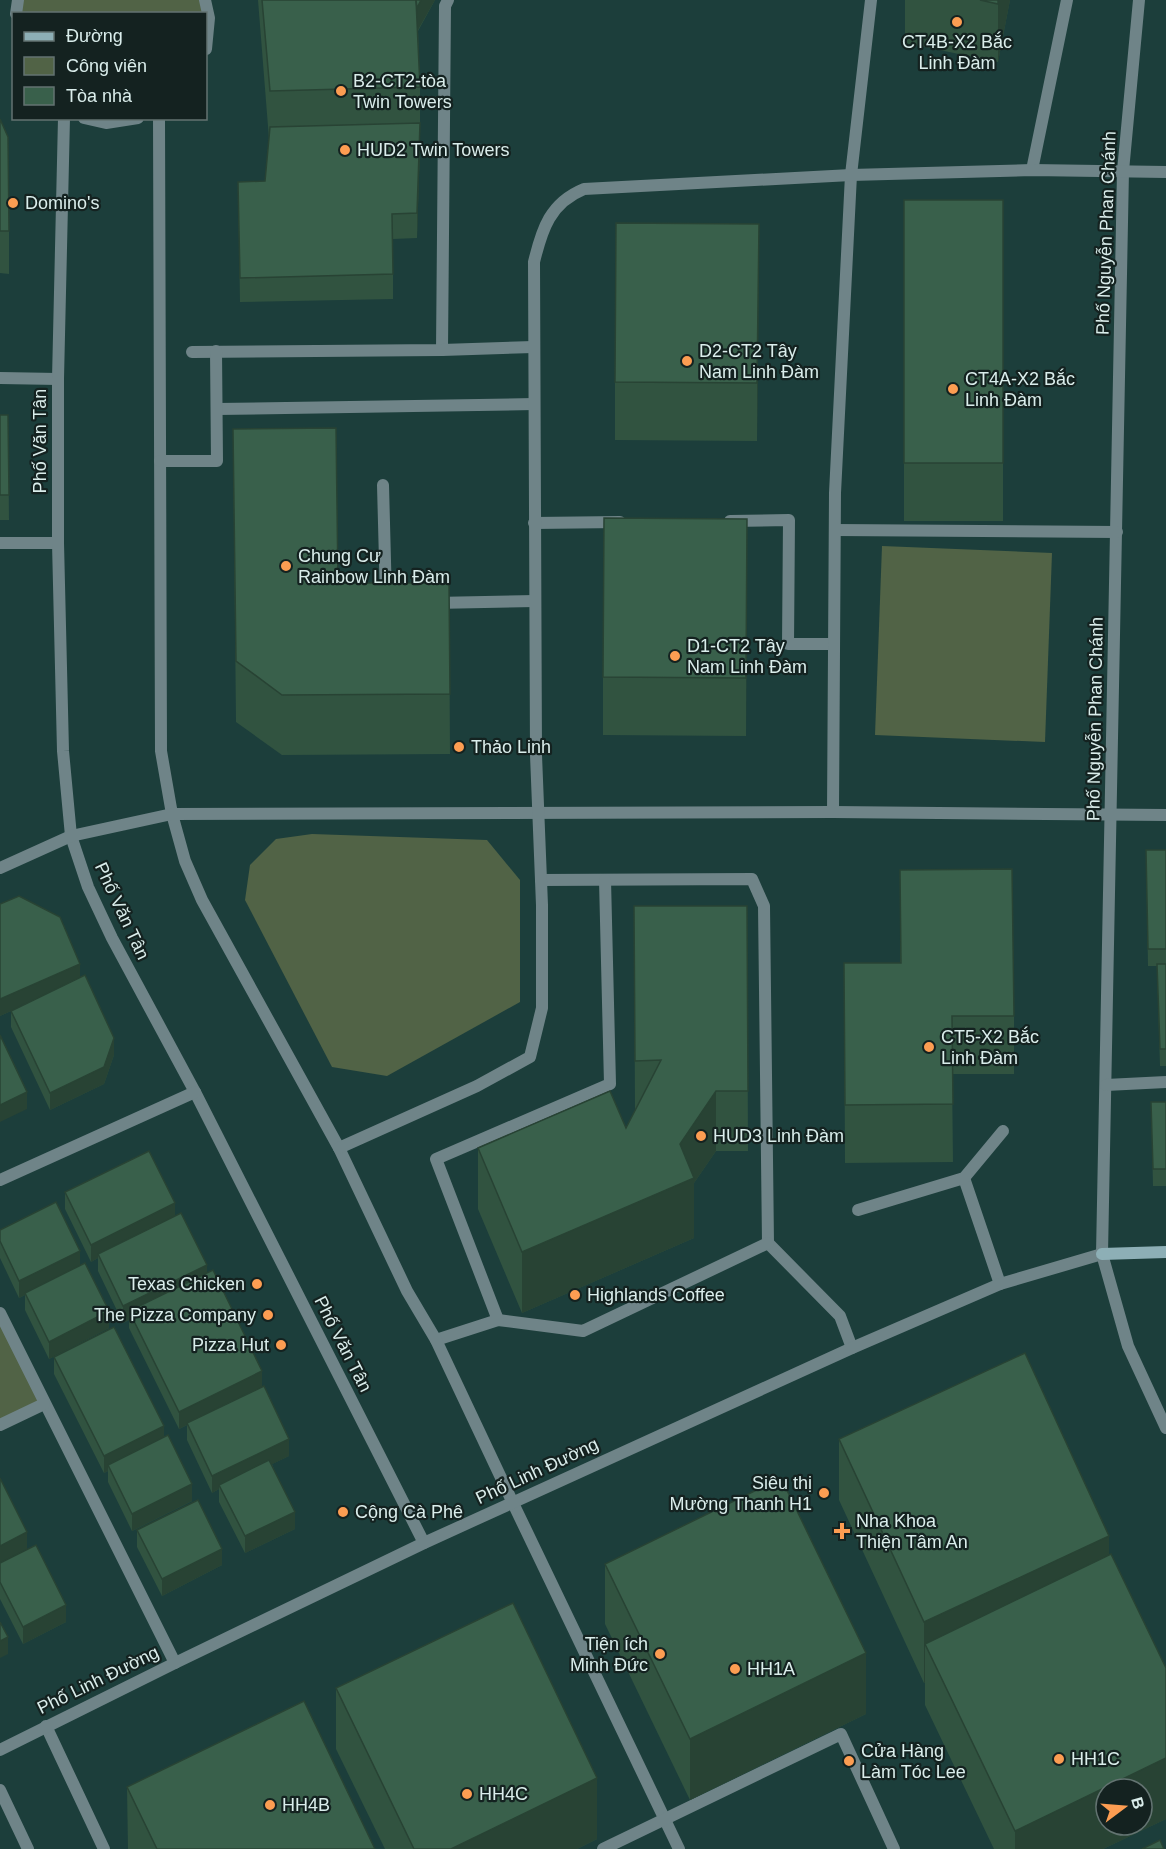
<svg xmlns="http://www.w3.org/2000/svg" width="1166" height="1849" font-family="Arial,sans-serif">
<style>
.green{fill:#516346}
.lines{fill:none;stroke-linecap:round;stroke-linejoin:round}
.service{stroke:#6f8488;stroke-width:12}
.minor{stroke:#6f8488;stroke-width:12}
.tertiary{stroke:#6f8488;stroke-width:12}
.secondary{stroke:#8dafb6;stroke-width:12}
.wall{fill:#315340}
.shaded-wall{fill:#284334;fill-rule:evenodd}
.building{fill:#39604b;stroke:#284334;stroke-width:1.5}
.poi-dot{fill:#fc9d52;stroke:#142220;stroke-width:2}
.labels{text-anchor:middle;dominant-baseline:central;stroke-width:4.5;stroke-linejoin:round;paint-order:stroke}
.poi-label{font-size:18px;fill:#daedeb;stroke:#142220;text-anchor:start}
.street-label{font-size:18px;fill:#daedeb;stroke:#142220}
</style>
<rect width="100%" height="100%" fill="#1c3e3b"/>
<g class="green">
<polygon points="18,0 205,0 206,14 16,14"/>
<polygon points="882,546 1052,553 1045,742 875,735"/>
<polygon points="312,834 487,840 520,880 520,1002 387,1076 332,1067 245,900 250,865 276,839"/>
<polygon points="0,1313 44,1404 0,1425"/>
</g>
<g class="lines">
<g class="service">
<polyline points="1032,170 1067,0"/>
<polyline points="0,378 58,379"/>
<polyline points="217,409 534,404"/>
<polyline points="0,543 58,543"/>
<polyline points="541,880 752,879 764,906 768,1243 840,1316 852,1348"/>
<polyline points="964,1178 1000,1284"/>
<polyline points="858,1210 964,1178 1003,1131"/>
<polyline points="498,1320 583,1331 768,1243"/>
<polyline points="436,1340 498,1320 436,1159 610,1084 605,880"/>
<polyline points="512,1501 679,1849"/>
<polyline points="0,1790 28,1849"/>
<polyline points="603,1849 841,1734 894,1849"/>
</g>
<g class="minor">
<polyline points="205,0 209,18 206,49"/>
<polyline points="1139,0 1123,171 1102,1254 1128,1346 1166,1428"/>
<polyline points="16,14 18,0"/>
<polyline points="64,118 58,379 58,543 63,751 71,836 88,887 112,938 195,1092 424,1543"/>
<polyline points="84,118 106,123 138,118"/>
<polyline points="159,118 161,751 172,814 185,861 202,900 339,1148 407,1291 436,1340 512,1501"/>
<polyline points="442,350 445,6 448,0"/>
<polyline points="192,352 442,350 533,347"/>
<polyline points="160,461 217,461 216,351"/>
<polyline points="383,485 386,599"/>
<polyline points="730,521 789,520 788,644 834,644"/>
<polyline points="534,523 620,522"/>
<polyline points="835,530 1117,532"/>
<polyline points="434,603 535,601"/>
<polyline points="833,812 835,493 851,175 871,0"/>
<polyline points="0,868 71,836 172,814 833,812 1166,815"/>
<polyline points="1106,1085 1166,1082"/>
<path d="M339 1148 477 1086 530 1057 542 1008V905L536 755 534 262C542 229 550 203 584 189L851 175 1032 170 1166 172"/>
<polyline points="0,1180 195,1092"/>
<polyline points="0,1313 175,1663"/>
<polyline points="0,1425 44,1404"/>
<polyline points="46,1726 104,1849"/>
</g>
<polyline class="tertiary" points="0,1750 175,1663 424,1543 852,1348 1000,1284 1102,1254"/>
<polyline class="secondary" points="1102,1254 1166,1252"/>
</g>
<g class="wall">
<polygon points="258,0 435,0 418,31 420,87 420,148 417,238 393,239 393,299 240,302 238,182 265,181 269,139"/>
<polygon points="905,0 1010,0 998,62 905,43"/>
<polygon points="0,119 9,231 9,274 0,273"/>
<rect x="904" y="200" width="99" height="321"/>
<polygon points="759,224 757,441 615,440 615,382"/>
<polygon points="0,415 8,415 9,520 0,520"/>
<polygon points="233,429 338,583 449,583 450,754 282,755 236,722"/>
<polygon points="747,519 746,736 603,735 603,677"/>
<polygon points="1146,850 1166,850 1166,1066 1160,1066 1157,966 1148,966"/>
<polygon points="900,870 1014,1016 1014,1074 952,1074 953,1162 845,1163 844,963 900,963"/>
<polygon points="0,904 80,977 114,1055 104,1084 50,1110 11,1027 11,1011 0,1016"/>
<polygon points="634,906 747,906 748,1151 716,1151 694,1183 694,1238 522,1313 478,1209 478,1148 626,1128 635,1111"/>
<polygon points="1151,1102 1166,1102 1166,1186 1153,1186"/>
<polygon points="65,1192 175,1216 207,1273 262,1387 289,1456 272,1464 295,1529 245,1553 219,1502 219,1489 212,1493 187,1440 187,1425 179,1429 129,1328 129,1320 123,1323 98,1271 98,1258 91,1262 65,1209"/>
<polygon points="0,1230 80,1265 109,1328 49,1359 25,1310 25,1295 19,1298 0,1258"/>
<polygon points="54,1357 164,1437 192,1501 132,1531 108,1482 108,1471 104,1473 54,1374"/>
<polygon points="839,1439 1109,1555 1166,1819 1103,1849 994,1849 925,1705 925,1682 924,1683 839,1500"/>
<polygon points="137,1530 222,1565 162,1596 137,1547"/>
<polygon points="0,1563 66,1622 23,1644 0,1599"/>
<polygon points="605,1564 866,1714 690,1800 605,1624"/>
<polygon points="336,1688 597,1839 577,1849 385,1849 336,1749"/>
<polygon points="127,1787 375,1849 128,1849"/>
</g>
<g class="shaded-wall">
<polygon points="421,0 435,0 415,35 415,10"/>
<polygon points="998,0 1010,0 998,62"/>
<polygon points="420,123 420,148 417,238 417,213"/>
<polygon points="759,282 757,441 757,383"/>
<polygon points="747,577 746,736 746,678"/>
<polygon points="80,964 80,980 0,1016 0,999"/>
<polygon points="114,1038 114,1055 104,1084 50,1110 50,1093"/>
<polygon points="716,1091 716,1151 694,1183 694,1238 522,1313 522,1252 680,1144"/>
<polygon points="27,1092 27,1109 0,1122 0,1105"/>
<polygon points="175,1203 175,1220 98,1254 98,1258 91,1262 91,1245"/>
<polygon points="80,1251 80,1267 25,1293 25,1295 19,1298 19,1281"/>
<polygon points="207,1265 207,1282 129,1311 129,1320 123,1323 123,1306"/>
<polygon points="109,1311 109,1328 49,1359 49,1342"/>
<polygon points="262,1371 262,1388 187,1423 187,1425 179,1429 179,1412"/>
<polygon points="164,1426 164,1443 108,1465 108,1471 104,1473 104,1456"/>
<polygon points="289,1439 289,1456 221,1489 219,1485 219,1489 212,1493 212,1476"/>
<polygon points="192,1484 192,1501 132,1531 132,1514"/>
<polygon points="295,1512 295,1529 245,1553 245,1536"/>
<polygon points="27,1532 27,1549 0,1563 0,1546"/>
<polygon points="1109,1536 1109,1597 925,1644 925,1682 924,1683 924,1622"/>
<polygon points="222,1549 222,1565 162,1596 162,1579"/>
<polygon points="66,1605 66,1622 23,1644 23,1627"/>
<polygon points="8,1637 8,1654 0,1658 0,1641"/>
<polygon points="866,1653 866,1714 690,1800 690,1739"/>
<path d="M1166 1758V1819L1103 1849H1015V1831ZM1106 1789H1142V1825H1106Z"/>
<polygon points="597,1778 597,1839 577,1849 451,1849"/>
</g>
<g class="building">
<polygon points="262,0 416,0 420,87 270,91"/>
<polygon points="416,0 421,0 417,8"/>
<polygon points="980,0 998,0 998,4"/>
<polygon points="0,119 8,137 9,231 0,231"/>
<polygon points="420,123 417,213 392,214 393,274 240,278 238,182 265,181 270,127"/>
<rect x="904" y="200" width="99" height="263"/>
<polygon points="616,223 759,224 757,383 615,382"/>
<polygon points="0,415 8,415 9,495 0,495"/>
<polygon points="336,428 338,583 449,583 450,694 282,695 236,661 233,429"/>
<polygon points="604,518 747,519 746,678 603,677"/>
<polygon points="1146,850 1166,850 1166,949 1148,949"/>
<polygon points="1012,869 1014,1016 952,1016 953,1104 845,1105 844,963 901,963 900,870"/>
<polygon points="19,896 60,917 80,964 0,999 0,904"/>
<polygon points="634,906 747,906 748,1091 716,1091 680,1144 694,1178 522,1252 478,1148 610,1091 626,1128 661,1060 635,1061"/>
<polygon points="1157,964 1166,964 1166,1049 1160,1049"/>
<polygon points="85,975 114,1038 104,1067 50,1093 11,1011"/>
<polygon points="0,1035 27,1092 0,1105"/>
<polygon points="1151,1102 1166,1102 1166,1169 1153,1169"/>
<polygon points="149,1151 175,1203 91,1245 65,1192"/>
<polygon points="56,1202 80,1251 19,1281 0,1241 0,1230"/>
<polygon points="181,1213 207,1265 123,1306 98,1254"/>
<polygon points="85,1263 109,1311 49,1342 25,1293"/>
<polygon points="213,1270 262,1371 179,1412 129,1311"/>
<polygon points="114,1327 164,1426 104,1456 54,1357"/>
<polygon points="1025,1353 1109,1536 924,1622 839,1439"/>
<polygon points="264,1386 289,1439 212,1476 187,1423"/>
<polygon points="168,1435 192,1484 132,1514 108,1465"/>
<polygon points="269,1460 295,1512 245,1536 219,1485"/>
<polygon points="0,1478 27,1532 0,1546"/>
<polygon points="781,1478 866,1653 690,1739 605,1564"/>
<polygon points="198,1500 222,1549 162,1579 137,1530"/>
<polygon points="36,1545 66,1605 23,1627 0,1582 0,1563"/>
<polygon points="1111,1554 1166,1668 1166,1758 1015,1831 925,1644"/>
<polygon points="513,1603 597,1778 451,1849 414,1849 336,1688"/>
<polygon points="0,1622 8,1637 0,1641"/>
<polygon points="304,1701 375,1849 157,1849 127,1787"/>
<polygon points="1160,1840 1164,1849 1142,1849"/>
</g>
<g class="poi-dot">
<circle cx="957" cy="22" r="6"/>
<circle cx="341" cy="91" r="6"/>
<circle cx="345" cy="150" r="6"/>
<circle cx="13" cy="203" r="6"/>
<circle cx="687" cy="361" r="6"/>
<circle cx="953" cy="389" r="6"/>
<circle cx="286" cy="566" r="6"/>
<circle cx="675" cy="656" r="6"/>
<circle cx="459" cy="747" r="6"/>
<circle cx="929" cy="1047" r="6"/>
<circle cx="701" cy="1136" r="6"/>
<circle cx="257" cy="1284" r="6"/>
<circle cx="575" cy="1295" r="6"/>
<circle cx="268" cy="1315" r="6"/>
<circle cx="281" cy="1345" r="6"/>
<circle cx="824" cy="1493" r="6"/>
<circle cx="343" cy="1512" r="6"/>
<path d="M839 1522h6v6h6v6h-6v6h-6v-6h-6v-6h6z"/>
<circle cx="660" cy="1654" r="6"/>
<circle cx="735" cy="1669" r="6"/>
<circle cx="1059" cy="1759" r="6"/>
<circle cx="849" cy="1761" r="6"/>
<circle cx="467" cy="1794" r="6"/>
<circle cx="270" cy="1805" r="6"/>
</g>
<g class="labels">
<g class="poi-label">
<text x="957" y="42" text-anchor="middle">CT4B-X2 Bắc<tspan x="957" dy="21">Linh Đàm</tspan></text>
<text x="353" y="81">B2-CT2-tòa<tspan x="353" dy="21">Twin Towers</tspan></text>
<text x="357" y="150">HUD2 Twin Towers</text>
<text x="25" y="203">Domino's</text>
<text x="699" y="351">D2-CT2 Tây<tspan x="699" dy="21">Nam Linh Đàm</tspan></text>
<text x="965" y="379">CT4A-X2 Bắc<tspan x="965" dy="21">Linh Đàm</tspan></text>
<text x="298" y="556">Chung Cư<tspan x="298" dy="21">Rainbow Linh Đàm</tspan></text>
<text x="687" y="646">D1-CT2 Tây<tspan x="687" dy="21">Nam Linh Đàm</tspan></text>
<text x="471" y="747">Thảo Linh</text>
<text x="941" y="1037">CT5-X2 Bắc<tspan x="941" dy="21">Linh Đàm</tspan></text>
<text x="713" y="1136">HUD3 Linh Đàm</text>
<text x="245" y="1284" text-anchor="end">Texas Chicken</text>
<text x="587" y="1295">Highlands Coffee</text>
<text x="256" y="1315" text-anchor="end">The Pizza Company</text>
<text x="269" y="1345" text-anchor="end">Pizza Hut</text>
<text x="812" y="1483" text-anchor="end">Siêu thị<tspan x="812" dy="21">Mường Thanh H1</tspan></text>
<text x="355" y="1512">Cộng Cà Phê</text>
<text x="856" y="1521">Nha Khoa<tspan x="856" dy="21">Thiện Tâm An</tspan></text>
<text x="648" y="1644" text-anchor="end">Tiện ích<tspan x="648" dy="21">Minh Đức</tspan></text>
<text x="747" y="1669">HH1A</text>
<text x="861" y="1751">Cửa Hàng<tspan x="861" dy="21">Làm Tóc Lee</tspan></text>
<text x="1071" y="1759">HH1C</text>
<text x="479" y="1794">HH4C</text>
<text x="282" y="1805">HH4B</text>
</g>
<g class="street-label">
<text transform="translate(1106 233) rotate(-88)">Phố Nguyễn Phan Chánh</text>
<text transform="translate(40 441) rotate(-90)">Phố Văn Tân</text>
<text transform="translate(1095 719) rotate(-89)">Phố Nguyễn Phan Chánh</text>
<text transform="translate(122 911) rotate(65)">Phố Văn Tân</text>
<text transform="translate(343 1344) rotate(63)">Phố Văn Tân</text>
<text transform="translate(537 1471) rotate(-25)">Phố Linh Đường</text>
<text transform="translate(98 1680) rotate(-26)">Phố Linh Đường</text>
</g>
</g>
<rect x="12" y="12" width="195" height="108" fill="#142220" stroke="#637371" stroke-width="1.5"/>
<rect x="24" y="32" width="30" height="9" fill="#8dafb6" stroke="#637371" stroke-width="1.5"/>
<text x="66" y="42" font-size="18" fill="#daedeb">Đường</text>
<rect x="24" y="57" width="30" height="18" fill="#516346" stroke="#637371" stroke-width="1.5"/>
<text x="66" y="72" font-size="18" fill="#daedeb">Công viên</text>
<rect x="24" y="87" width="30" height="18" fill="#39604b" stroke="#637371" stroke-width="1.5"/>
<text x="66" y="102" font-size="18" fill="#daedeb">Tòa nhà</text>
<g transform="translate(1124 1807) rotate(74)"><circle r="28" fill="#142220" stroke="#637371" stroke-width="1.5"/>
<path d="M0-4.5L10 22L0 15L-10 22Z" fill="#fc9d52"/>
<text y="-9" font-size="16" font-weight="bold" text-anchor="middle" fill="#daedeb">B</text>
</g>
</svg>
